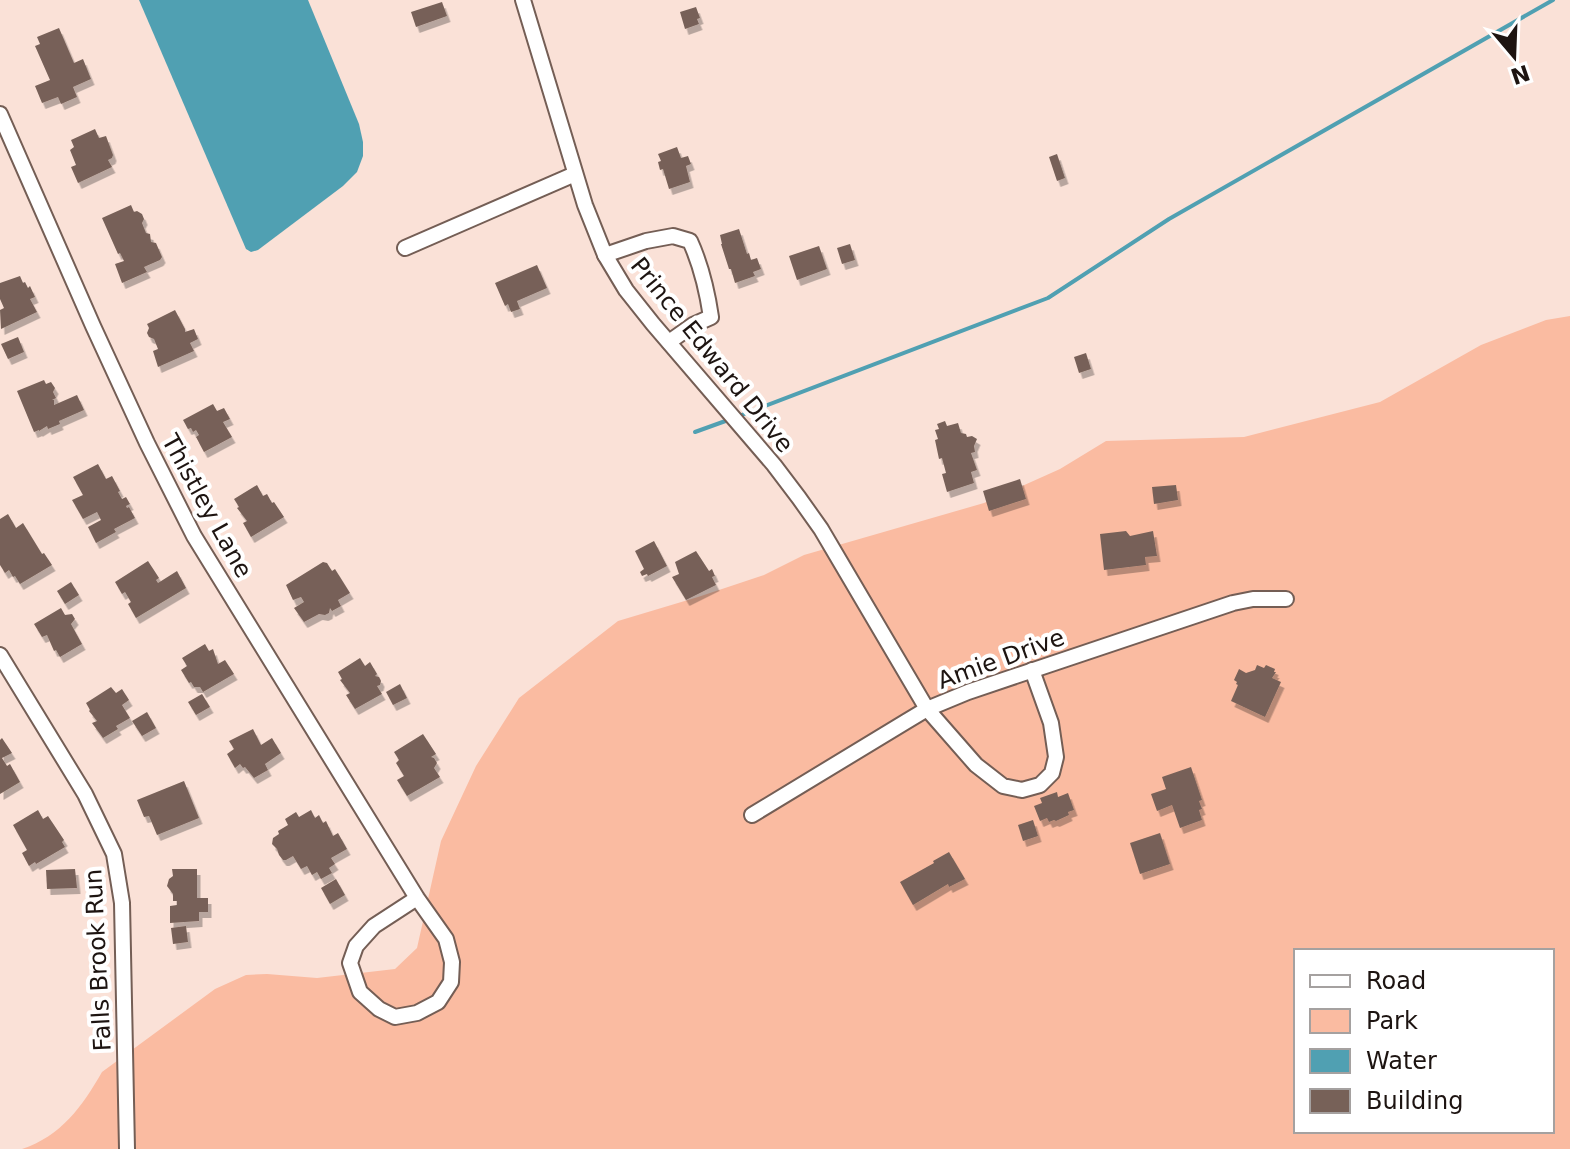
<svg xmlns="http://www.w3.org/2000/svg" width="1570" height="1149" font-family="'DejaVu Sans',sans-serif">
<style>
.green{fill:#fabba1;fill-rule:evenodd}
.water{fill:#50a0b2}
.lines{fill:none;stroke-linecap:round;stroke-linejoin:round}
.stream{stroke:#50a0b2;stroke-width:4}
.building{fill:#776158;filter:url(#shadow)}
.minor-casing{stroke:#745e55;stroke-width:18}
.minor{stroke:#fff;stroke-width:14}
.labels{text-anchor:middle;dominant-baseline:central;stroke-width:8;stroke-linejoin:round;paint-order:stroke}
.street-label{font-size:24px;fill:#1d1411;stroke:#fff}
</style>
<defs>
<filter id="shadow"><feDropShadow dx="3.5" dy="6" stdDeviation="0" flood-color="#0004"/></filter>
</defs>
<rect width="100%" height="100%" fill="#fae1d7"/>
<path class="green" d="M1570 316V1149H22C61 1136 82 1107 102 1072L215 989 246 975 267 974 317 978 395 969 417 948 441 841 476 766 519 698 618 621 698 597 764 575 804 555 984 503 1060 469 1106 441 1244 437 1380 402 1481 345 1546 320ZM1296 951H1552V1131H1296Z"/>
<polygon class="water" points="139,0 308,0 359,124 363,142 363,156 357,172 343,186 258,250 251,252 246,249"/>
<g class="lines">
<g class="stream">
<polyline points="739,416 1048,298 1169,219 1553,0"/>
<polyline points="695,432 731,419"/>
</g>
</g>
<g class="building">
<polygon points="442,2 447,16 416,27 411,12"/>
<polygon points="696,7 700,18 697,19 699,24 685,29 680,12"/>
<polygon points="59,28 74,63 83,59 91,79 73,87 77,97 61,104 58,97 42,103 35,86 50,80 35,46 40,44 37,37"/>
<polygon points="95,129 99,138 106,136 113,155 112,158 108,160 112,167 78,183 71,167 76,165 70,150 74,147 71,140"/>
<polygon points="677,147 681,158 688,156 691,164 686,166 690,182 669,189 663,169 660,170 658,162 661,161 658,154"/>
<polygon points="1057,154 1065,178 1057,181 1049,157"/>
<polygon points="131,205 134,212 137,211 142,214 144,219 142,223 146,233 150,234 151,242 156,243 162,257 160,260 144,267 147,272 122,283 115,264 124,261 120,253 118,254 102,218"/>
<polygon points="739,229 747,254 749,253 751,260 757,258 761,269 753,272 755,276 735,283 731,269 729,269 721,244 722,244 720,235"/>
<polygon points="850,244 855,260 842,264 837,248"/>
<polygon points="819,246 827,269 797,280 789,256"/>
<polygon points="537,265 547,288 517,301 520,309 511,312 508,304 505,306 495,283"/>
<polygon points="20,276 23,283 25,282 28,288 30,286 35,297 30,299 37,312 1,329 0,310 4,308 0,299 0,283"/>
<polygon points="175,310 185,329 185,332 194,329 198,339 190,343 194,351 158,367 153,351 158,349 154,339 149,337 147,333 149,328 147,324"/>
<polygon points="18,337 24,352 8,359 1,344"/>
<polygon points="1086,353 1091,369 1079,373 1074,357"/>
<polygon points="44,380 46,384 51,382 55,388 53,392 56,398 52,400 54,400 54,405 77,395 84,410 59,421 60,424 48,429 47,426 39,431 39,430 34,432 17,391"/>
<polygon points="213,404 217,411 224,408 230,419 223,422 232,437 204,452 196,437 199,435 196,430 193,432 191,428 188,429 183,420"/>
<polygon points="945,421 947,426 958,423 961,433 966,434 967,437 972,436 977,439 974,446 975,452 971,453 977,470 971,472 974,483 947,492 942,474 946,473 942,458 939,459 935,440 938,439 935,430 939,429 937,424"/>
<polygon points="98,464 106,479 112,476 120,491 118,492 122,499 126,497 130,504 126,506 127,508 129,507 135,518 114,529 116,532 96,543 88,527 101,520 97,512 83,519 72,500 83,495 73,477"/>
<polygon points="1020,479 1026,499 989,511 983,491"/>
<polygon points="257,485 263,496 267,494 272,503 274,502 284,517 251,537 243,523 247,521 237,508 239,507 234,499"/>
<polygon points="1176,485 1178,500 1154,504 1152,487"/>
<polygon points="8,514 16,528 23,523 42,554 44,553 52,565 20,584 15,576 13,577 9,570 5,573 0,565 0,519"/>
<polygon points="1126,531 1130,536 1153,531 1157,556 1145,557 1146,565 1104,570 1100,534"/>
<polygon points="654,541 667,566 648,576 647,574 642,576 640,572 644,569 635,551"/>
<polygon points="696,551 709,571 712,569 715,576 712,577 716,585 686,600 672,577 679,574 675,562"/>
<polygon points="148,561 159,578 156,580 158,583 177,571 186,588 136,618 128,604 131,602 125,592 122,594 115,582"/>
<polygon points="323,562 327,563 332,571 335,569 350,593 338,600 341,606 332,611 330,608 329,613 325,615 319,614 304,622 294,608 304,602 301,597 293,600 286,585"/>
<polygon points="71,582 79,595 65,604 57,591"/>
<polygon points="61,608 65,615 72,614 75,619 71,624 82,644 60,657 56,650 54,651 47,635 42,637 34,624"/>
<polygon points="205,644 209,651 213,649 218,664 225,660 234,674 203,692 200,687 194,687 191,682 189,683 181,670 187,666 182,658"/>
<polygon points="360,658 365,666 370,662 377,674 375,676 379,677 381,681 380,685 377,686 382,694 355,709 346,695 350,693 340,680 342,679 338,672"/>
<polygon points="1257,665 1264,668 1266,665 1275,669 1274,672 1276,672 1272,678 1281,682 1265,717 1231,701 1238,685 1236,684 1237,682 1234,680 1239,669 1246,673 1255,670"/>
<polygon points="400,684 407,698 393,705 386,692"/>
<polygon points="111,687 116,693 122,689 129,700 122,705 130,718 116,726 118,729 103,738 92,723 97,721 89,711 90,710 86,703"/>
<polygon points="202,694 210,707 196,715 188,702"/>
<polygon points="147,712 156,728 142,736 132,721"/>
<polygon points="253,729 261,745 272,738 281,753 265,764 268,770 254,778 245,767 243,768 240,764 235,768 227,754 234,749 229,741"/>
<polygon points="423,734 436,754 431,757 434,758 437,763 434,768 440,777 407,796 397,780 404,776 396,763 399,760 394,752"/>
<polygon points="2,738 12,753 2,758 7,766 10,764 20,782 0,794 0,740"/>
<polygon points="1191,767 1202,800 1199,801 1202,809 1199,810 1202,820 1180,828 1172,805 1157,811 1151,794 1166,789 1162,777"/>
<polygon points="184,781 199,818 157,835 149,816 144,817 137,800"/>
<polygon points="1057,792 1058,797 1068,793 1074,810 1068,812 1069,815 1056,821 1054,820 1049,822 1047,818 1040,821 1034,806 1042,803 1040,798"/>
<polygon points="38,810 43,819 48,816 64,840 62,842 65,847 36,864 35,862 29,866 22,853 27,850 13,825"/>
<polygon points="311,810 315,818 319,815 323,823 326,821 333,836 338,833 347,849 331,858 335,864 329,868 332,873 321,879 317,872 312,875 307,866 301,869 293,856 286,860 283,860 279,855 277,849 272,844 273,838 279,834 278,831 288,825 285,819 296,812 299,817"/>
<polygon points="1033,820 1038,836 1023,841 1018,825"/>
<polygon points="1160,833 1170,864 1140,874 1130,843"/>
<polygon points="949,852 965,879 949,887 948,884 913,905 900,882 934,863 933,861"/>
<polygon points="75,869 77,888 47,889 46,870"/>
<polygon points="172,869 197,869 197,898 208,898 208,912 199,912 199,921 170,923 170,906 177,905 177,901 173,901 173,894 167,886 169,879 173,876"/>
<polygon points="336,879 345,895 330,904 321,888"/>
<polygon points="186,926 188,942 173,944 171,928"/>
</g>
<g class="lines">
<defs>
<g id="minor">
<polyline points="523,0 585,205 605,255 626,290 653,324 774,465 799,498 821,529 927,709 976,765 1003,786 1022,790 1040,785 1052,773 1056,757 1051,723 1032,670"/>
<polyline points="0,114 93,326 147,443 194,536 417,898 446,939 452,962 451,982 438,1002 417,1013 395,1017 379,1009 360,992 350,963 356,946 374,926 417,898"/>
<polyline points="405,248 575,174"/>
<path d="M605 255 646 241 673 236 690 241C701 265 707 290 711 317L693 325 669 342"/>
<polyline points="0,655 85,794 114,854 122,903 127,1149"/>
<polyline points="752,815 907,721 927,709 968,692 1233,603 1253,599 1286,599"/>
</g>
</defs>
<use href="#minor" class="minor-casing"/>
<use href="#minor" class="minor"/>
</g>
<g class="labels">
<g class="street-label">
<text transform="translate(712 355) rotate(51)">Prince Edward Drive</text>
<text transform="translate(207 506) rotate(61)">Thistley Lane</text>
<text transform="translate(1001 659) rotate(-20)">Amie Drive</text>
<text transform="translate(98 960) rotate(-93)">Falls Brook Run</text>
</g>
</g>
<rect x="1294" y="949" width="260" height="184" fill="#ffffff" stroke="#a5a1a0" stroke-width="2"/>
<rect x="1310" y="975" width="40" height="12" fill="#ffffff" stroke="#a5a1a0" stroke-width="2"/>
<text x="1366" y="989" font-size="24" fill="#1d1411">Road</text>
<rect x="1310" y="1009" width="40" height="24" fill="#fabba1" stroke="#a5a1a0" stroke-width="2"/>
<text x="1366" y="1029" font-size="24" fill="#1d1411">Park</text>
<rect x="1310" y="1049" width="40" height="24" fill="#50a0b2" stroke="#a5a1a0" stroke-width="2"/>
<text x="1366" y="1069" font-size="24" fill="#1d1411">Water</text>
<rect x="1310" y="1089" width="40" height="24" fill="#776158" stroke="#a5a1a0" stroke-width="2"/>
<text x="1366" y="1109" font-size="24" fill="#1d1411">Building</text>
<g transform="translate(1514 56) rotate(161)" stroke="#ffffff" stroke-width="6" paint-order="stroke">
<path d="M0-6L14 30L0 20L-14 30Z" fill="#1d1411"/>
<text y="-12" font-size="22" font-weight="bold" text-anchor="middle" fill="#1d1411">N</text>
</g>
</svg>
